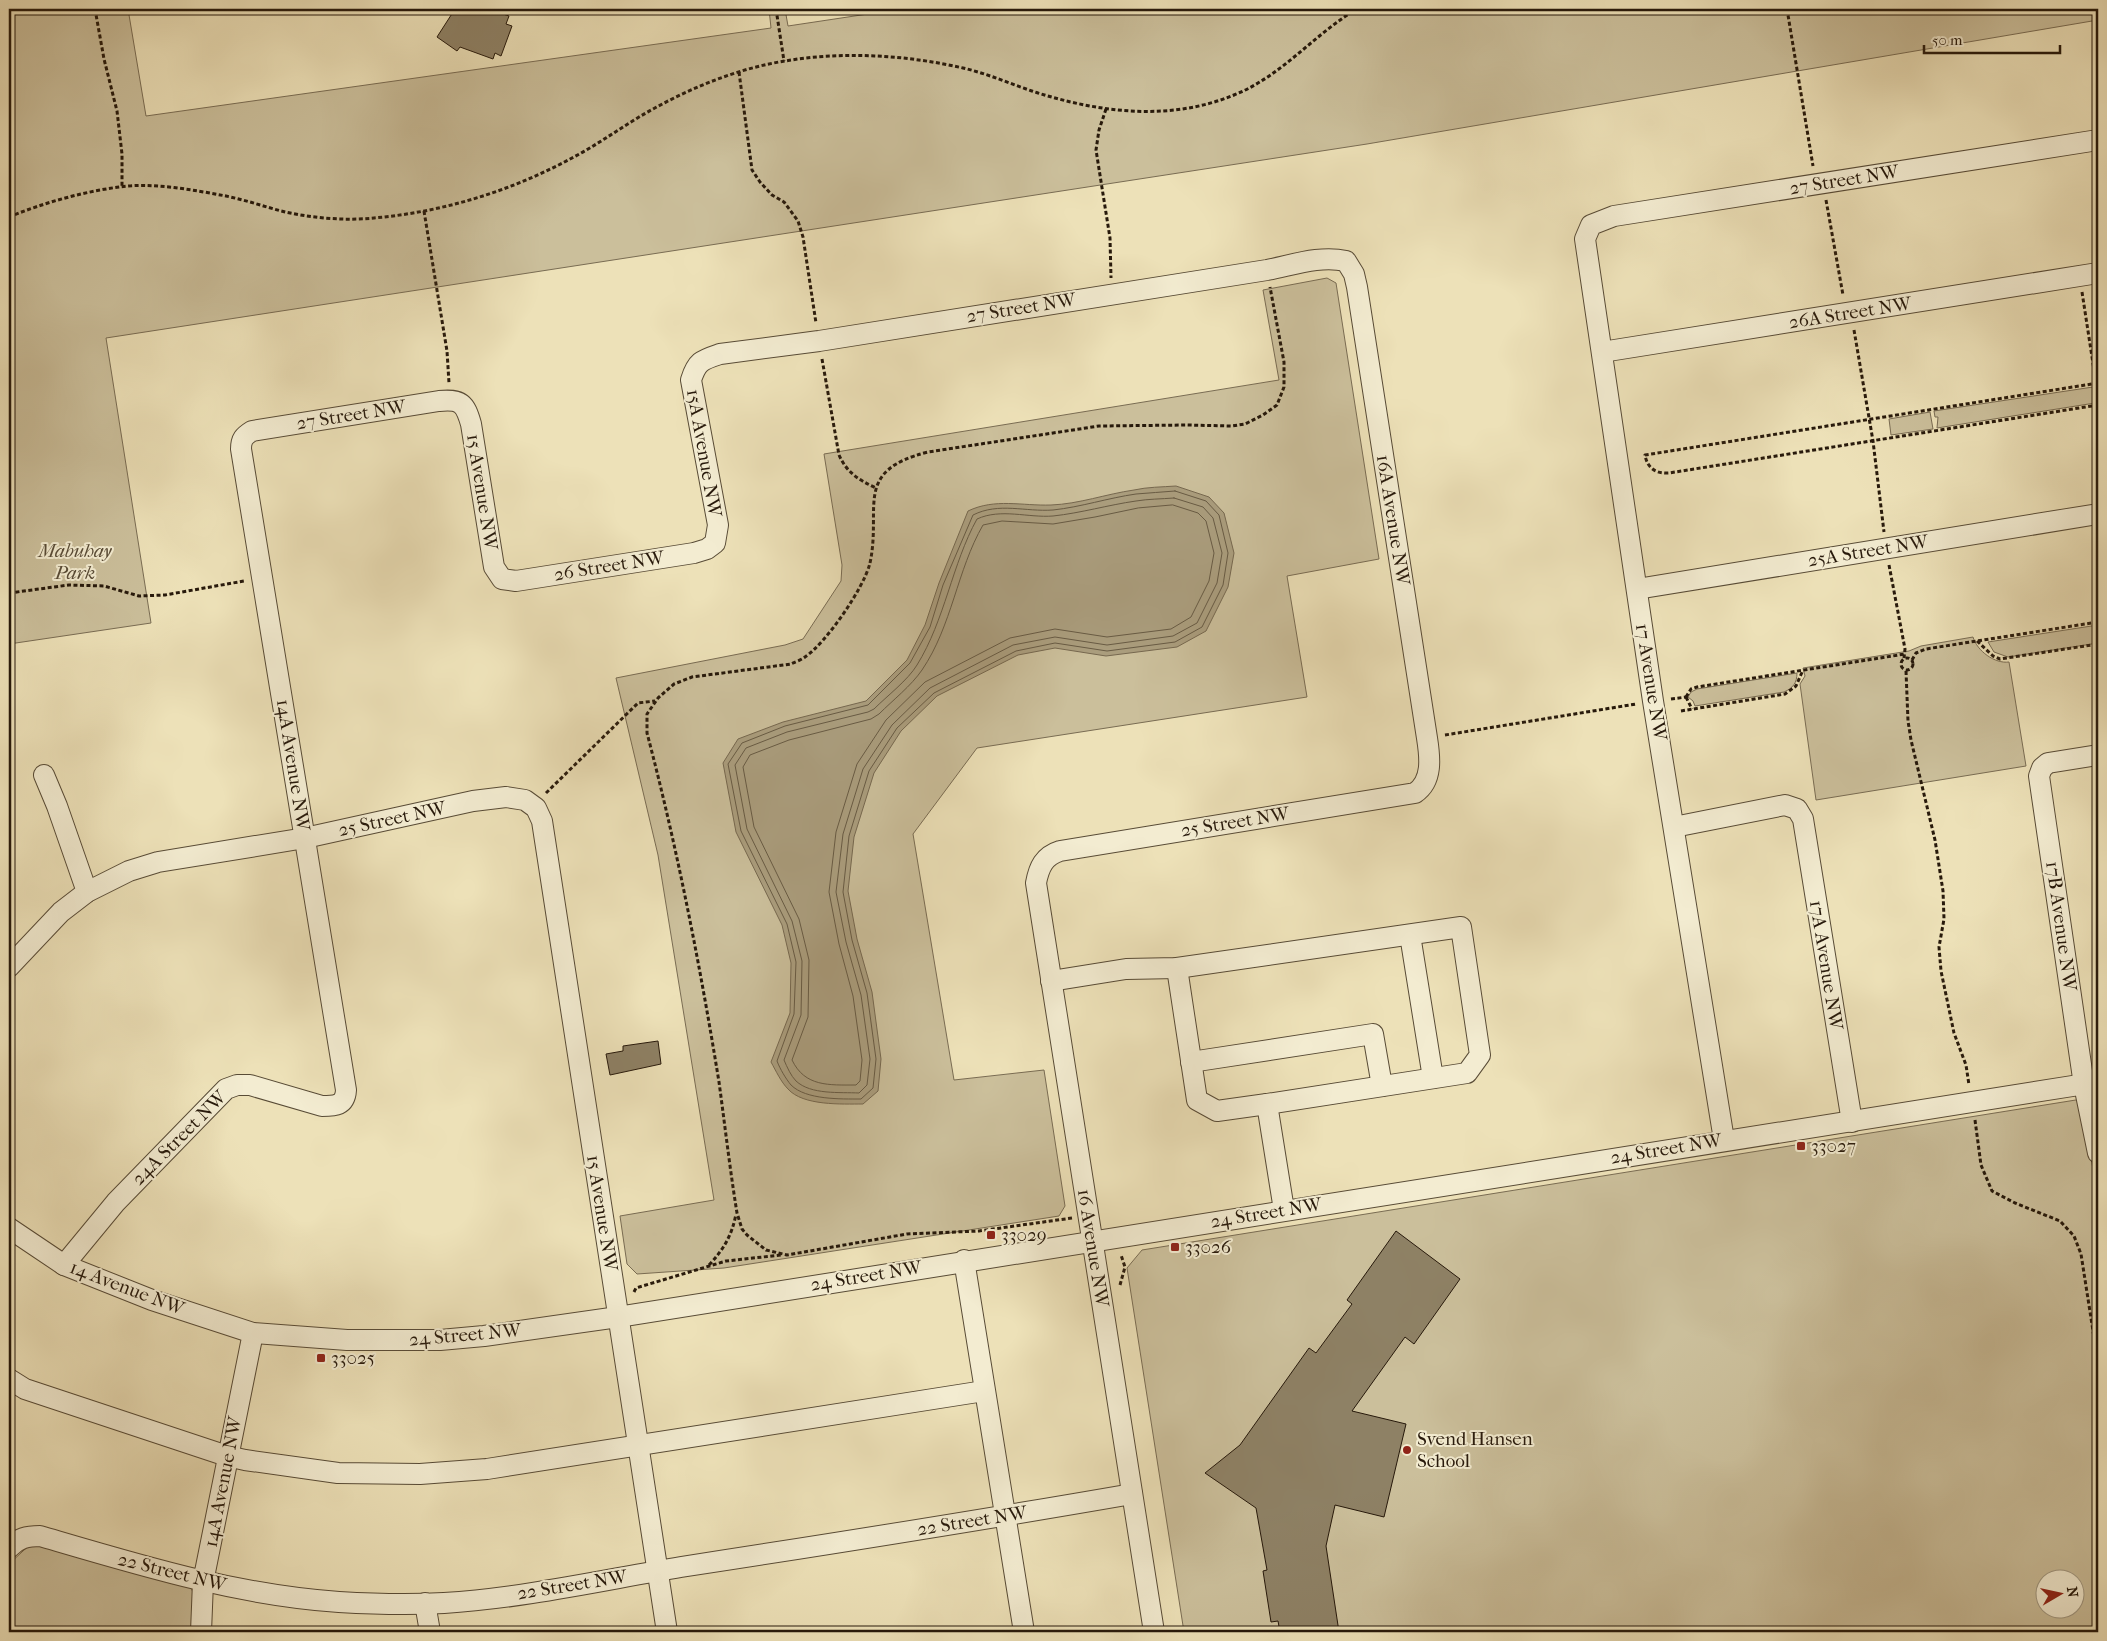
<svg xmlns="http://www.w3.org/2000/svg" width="2107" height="1641" font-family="'IM FELL French Canon',serif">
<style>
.green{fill:#cbbf9b;stroke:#796c53;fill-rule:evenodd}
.water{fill:#aa9d7d;stroke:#76684f}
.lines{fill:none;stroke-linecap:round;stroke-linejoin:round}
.shore{stroke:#685b44;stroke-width:1}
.building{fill:#8e8165;stroke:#27190b}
.minor-casing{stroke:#584b36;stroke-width:22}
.path{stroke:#27190b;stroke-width:3;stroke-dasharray:4 2.5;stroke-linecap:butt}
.minor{stroke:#f3ecd1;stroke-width:20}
.poi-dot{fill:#8f2418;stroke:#f3ecd1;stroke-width:2}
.labels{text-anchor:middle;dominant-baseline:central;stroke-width:4;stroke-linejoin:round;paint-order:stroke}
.street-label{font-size:19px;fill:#27190b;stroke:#f3ecd1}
.park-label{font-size:19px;font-style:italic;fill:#584b36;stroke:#f3ecd1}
.poi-label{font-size:19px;fill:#27190b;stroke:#f3ecd1;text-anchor:start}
</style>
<rect width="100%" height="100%" fill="#ede1b8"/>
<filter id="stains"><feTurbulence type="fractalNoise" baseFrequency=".004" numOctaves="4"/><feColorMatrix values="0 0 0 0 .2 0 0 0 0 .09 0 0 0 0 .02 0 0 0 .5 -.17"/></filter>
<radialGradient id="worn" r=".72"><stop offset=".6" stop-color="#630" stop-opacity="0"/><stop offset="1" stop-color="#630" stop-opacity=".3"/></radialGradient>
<g class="green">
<polygon points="9,9 128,9 146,116 771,28 769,9 785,9 788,26 901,9 2098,9 2098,20 1367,144 106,338 151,623 9,644"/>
<polygon points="1327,278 1336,283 1379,559 1287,576 1307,697 977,748 913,834 954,1080 1044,1070 1065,1206 1059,1216 724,1268 637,1274 627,1264 620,1216 714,1200 658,855 616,678 785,645 803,639 841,581 842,565 824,454 1279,380 1263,290"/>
<polygon points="2093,387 2095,403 1937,428 1938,417 1935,417 1934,411"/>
<polygon points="1930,412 1933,429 1891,435 1889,419"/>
<polygon points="2098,625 2098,643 2008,657 1994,652 1988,642"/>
<path d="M1973 637C1977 651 1995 664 2009 662L2026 766 1816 800 1800 684 1805 676 1803 668 1909 651 1921 646Z"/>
<path d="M1797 673C1797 683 1793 688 1784 692L1695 706 1693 701 1688 697 1691 692 1697 689Z"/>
<path d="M2082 1099 2098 1202V1632H1184L1127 1268 1142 1250ZM2044 1578H2074V1608H2044Z"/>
<polygon points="36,1539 190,1584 193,1593 193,1632 9,1632 9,1564"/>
</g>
<path class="water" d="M1176 486 1209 497 1224 513 1234 553 1228 587 1206 631 1177 647 1106 656 1055 648 1018 655 937 696 901 731 874 773 854 837 848 891 857 939 872 992 881 1059 878 1091 863 1104C842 1104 803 1106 788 1089 781 1082 776 1071 771 1062L790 1013 791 963 782 925 736 832 723 763 738 739 783 722 866 701 907 660 925 625 939 583 968 511C995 498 1022 506 1051 505 1079 504 1106 494 1134 490 1147 487 1162 487 1176 486Z"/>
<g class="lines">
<g class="shore">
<path d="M1175 491 1206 501 1219 515 1228 553 1223 585 1202 627 1175 642 1107 651 1055 643 1016 651 934 693 897 728 869 771 849 836 843 892 852 940 867 993 876 1059 873 1088 861 1099C841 1099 806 1100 791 1085 786 1079 780 1069 777 1061L794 1014 796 962 787 924 741 831 728 764 742 743 785 726 868 705 910 663 930 627 943 585 973 515C999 502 1025 512 1053 510 1081 507 1108 498 1136 494 1149 493 1162 492 1175 491Z"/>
<path d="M1174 498 1203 507 1213 518 1222 553 1217 583 1197 623 1173 636 1107 645 1055 637 1013 645 930 688 892 725 863 769 843 834 836 892 846 942 861 995 870 1059 867 1085 859 1093C840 1092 811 1095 796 1081 791 1076 787 1067 784 1060L801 1015 802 961 792 921 747 829 735 765 746 748 787 732 868 712 874 709C887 696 908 680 917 665 945 620 952 564 977 519 1001 508 1028 518 1053 516 1081 513 1108 505 1136 501 1148 499 1161 499 1174 498Z"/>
<path d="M1173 505 1198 513 1206 521 1214 553 1209 581 1191 617 1171 629 1107 637 1055 629 1010 638 925 682 886 720 857 764 836 832 829 892 839 944 853 996 862 1060 860 1081 856 1085C829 1085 805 1087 792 1060L808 1017 809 960 799 919 754 827 743 767 750 755 789 740 871 719 879 714C893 700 911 686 922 670 952 626 957 570 983 525L1002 521 1053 524 1095 517 1138 508Z"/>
</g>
</g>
<g class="building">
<polygon points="455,9 505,9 503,14 509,16 506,24 512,26 501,56 495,53 493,59 460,47 457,51 437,37"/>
<polygon points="658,1041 661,1064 610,1075 606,1054 623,1051 623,1046"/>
<polygon points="1396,1231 1460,1279 1414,1344 1405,1337 1352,1411 1406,1424 1384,1517 1335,1505 1326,1546 1339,1632 1280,1632 1278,1621 1271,1622 1263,1571 1267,1570 1256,1508 1205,1473 1240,1445 1309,1348 1316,1353 1352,1304 1347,1300"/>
</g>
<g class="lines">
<defs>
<g id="minor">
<polyline points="1602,352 2098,273"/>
<polyline points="1637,589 2098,514"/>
<polyline points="2098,755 2048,763 2042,768 2039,776 2084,1085 2098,1153"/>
<polyline points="44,775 57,806 87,892"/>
<polyline points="1674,827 1785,805 1797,809 1803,819 1852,1122"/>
<polyline points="1410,935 1433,1078"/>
<polyline points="9,967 61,912 87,892 129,871 158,862 305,838 473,801 506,797 525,800 536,808 542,821 667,1632"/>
<polyline points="1177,968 1197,1100 1217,1111 1267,1104"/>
<polyline points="1051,981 1126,969 1177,968 1461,927 1480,1055 1467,1073 1267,1104 1284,1210"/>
<polyline points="1191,1062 1373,1034 1382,1086"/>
<polyline points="1724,1140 1653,701 1585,239 1591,225 1614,216 2098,140"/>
<polyline points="9,1228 64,1265 152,1300 253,1333 347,1340 440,1340 484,1336 618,1317 2098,1082"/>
<polyline points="964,1260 1024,1632"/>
<path d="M64 1265 116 1202 226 1089 237 1085H250L322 1106C335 1106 345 1106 346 1090L241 449C241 439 244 436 252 431L439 401C461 399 465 403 471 424L494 567 502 579 516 581 694 553 707 549 715 543 718 525 691 380C697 361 702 360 720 354L819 341 1267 270C1293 265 1320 255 1346 261L1354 274 1357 287 1427 738C1430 757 1433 781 1415 793L1060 851C1044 856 1039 867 1036 883L1154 1632"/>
<polyline points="9,1379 25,1389 227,1456 245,1460 338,1473 420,1474 487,1469 984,1391"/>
<path d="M9 1548C18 1538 27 1536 40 1536 139 1565 236 1595 339 1602 373 1604 410 1605 444 1603 524 1598 603 1580 681 1567 831 1544 982 1520 1132 1494"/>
<polyline points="425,1603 430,1632"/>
<polyline points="201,1632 203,1582 253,1333"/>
</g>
</defs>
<use href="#minor" class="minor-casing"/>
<g class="path">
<polyline points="95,9 104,59 117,111 122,154 122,187"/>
<polyline points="776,9 784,61"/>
<polyline points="1787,9 1813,166"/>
<polyline points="739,72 752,170 760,182 772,195 784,202 798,221 803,237 816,323"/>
<polyline points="1106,109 1099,130 1096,150 1110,238 1111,278"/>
<polyline points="1826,200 1843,295"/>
<polyline points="424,211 447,351 449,383"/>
<path d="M9 217C43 203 82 192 119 187 153 182 193 190 226 196 245 200 263 206 281 211 311 218 344 221 374 218 443 212 511 191 572 158 595 146 616 131 639 117 683 91 734 69 785 61 843 51 906 55 963 68 989 74 1013 85 1038 93 1102 113 1171 121 1234 95 1282 76 1313 35 1357 9"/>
<polyline points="2082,292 2098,396"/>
<polyline points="1854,330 1873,441 1884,532"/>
<path d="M822 359 839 455C847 473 859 480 876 488"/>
<path d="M2098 383 1645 455C1647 468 1656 474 1669 473L2098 405"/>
<polyline points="1889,565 1905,649 1904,658"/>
<polyline points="9,593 69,585 104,586 139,596 165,595 244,581"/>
<polyline points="1977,641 1993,656 2000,659 2098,644"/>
<circle cx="1907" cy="664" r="6"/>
<polyline points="1912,660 1916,653 1926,649 2098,622"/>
<polyline points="1906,671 1908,721 1911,740 1935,840 1943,891 1944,919 1939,947 1941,971 1954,1033 1966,1065 1969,1085"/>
<polyline points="1686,697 1691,689 1697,687 1905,654"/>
<polyline points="1686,697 1692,709"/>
<polyline points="1671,699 1686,697"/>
<polyline points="1681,711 1785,694 1796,686 1803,670"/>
<polyline points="1445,735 1636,704"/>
<polyline points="546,793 638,703 655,701"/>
<polyline points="1975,1120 1981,1165 1992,1191 2015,1203 2060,1221 2074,1236 2081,1254 2098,1363"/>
<path d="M1072 1218 979 1231 907 1234 787 1255 766 1250 747 1235 742 1229 737 1213C730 1170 725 1126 719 1082 700 965 677 847 647 733V714L658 698 674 684 692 677 791 664C795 662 801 660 805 657 826 643 864 588 870 563 882 507 852 471 928 452L1099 426 1187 425 1232 426 1245 424 1263 415 1277 405 1284 387V362L1270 287"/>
<path d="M709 1265C724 1249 732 1235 736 1214"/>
<polyline points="1120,1285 1125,1267 1121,1255"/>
<polyline points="634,1292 636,1288 726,1261 781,1255"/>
</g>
<use href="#minor" class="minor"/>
</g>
<g class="poi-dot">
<rect x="1796" y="1141" width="10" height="10" rx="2.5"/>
<rect x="986" y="1230" width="10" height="10" rx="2.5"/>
<rect x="1170" y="1242" width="10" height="10" rx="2.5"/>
<rect x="316" y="1353" width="10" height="10" rx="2.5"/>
<circle cx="1407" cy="1450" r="5"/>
</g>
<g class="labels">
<g class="street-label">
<text transform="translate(1844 180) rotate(-9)">27 Street NW</text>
<text transform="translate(1021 308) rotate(-9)">27 Street NW</text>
<text transform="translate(1850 313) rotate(-9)">26A Street NW</text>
<text transform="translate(351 415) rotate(-9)">27 Street NW</text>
<text transform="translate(704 453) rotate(80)">15A Avenue NW</text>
<text transform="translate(482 492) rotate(81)">15 Avenue NW</text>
<text transform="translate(1393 520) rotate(81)">16A Avenue NW</text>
<text transform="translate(1868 551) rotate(-9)">25A Street NW</text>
<text transform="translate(609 566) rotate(-9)">26 Street NW</text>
<text transform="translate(1651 682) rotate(81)">17 Avenue NW</text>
<text transform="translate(293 765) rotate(81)">14A Avenue NW</text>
<text transform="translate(392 819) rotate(-12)">25 Street NW</text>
<text transform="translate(1235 822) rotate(-9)">25 Street NW</text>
<text transform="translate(2061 926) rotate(82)">17B Avenue NW</text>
<text transform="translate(1826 965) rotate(81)">17A Avenue NW</text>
<text transform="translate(179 1138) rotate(-45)">24A Street NW</text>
<text transform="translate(1666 1149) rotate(-9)">24 Street NW</text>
<text transform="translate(602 1213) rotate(81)">15 Avenue NW</text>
<text transform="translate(1266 1213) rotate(-9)">24 Street NW</text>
<text transform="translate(1093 1248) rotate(81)">16 Avenue NW</text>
<text transform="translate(866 1276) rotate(-9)">24 Street NW</text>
<text transform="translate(127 1288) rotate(21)">14 Avenue NW</text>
<text transform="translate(465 1335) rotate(-5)">24 Street NW</text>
<text transform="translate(223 1482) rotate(-79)">14A Avenue NW</text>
<text transform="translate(972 1521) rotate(-9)">22 Street NW</text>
<text transform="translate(172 1572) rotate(14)">22 Street NW</text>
<text transform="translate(572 1585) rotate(-9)">22 Street NW</text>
</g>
<g class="park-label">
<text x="75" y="551">Mabuhay<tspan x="75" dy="22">Park</tspan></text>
</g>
<g class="poi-label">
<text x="1811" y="1146">33027</text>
<text x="1001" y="1235">33029</text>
<text x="1185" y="1247">33026</text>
<text x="331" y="1358">33025</text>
<text x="1417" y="1439">Svend Hansen<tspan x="1417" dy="22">School</tspan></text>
</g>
</g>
<rect width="2107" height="1641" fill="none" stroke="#ede1b8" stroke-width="30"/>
<rect x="10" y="10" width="2087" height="1621" fill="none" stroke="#27190b" stroke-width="2.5"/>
<rect x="15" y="15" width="2077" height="1611" fill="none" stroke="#27190b"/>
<g transform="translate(2060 1594) rotate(81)"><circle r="24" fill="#f3ecd1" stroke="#a19882"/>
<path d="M0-4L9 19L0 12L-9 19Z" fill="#8f2418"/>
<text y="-8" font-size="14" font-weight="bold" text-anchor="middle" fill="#27190b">N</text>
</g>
<path d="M1924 45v8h136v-8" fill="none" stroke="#27190b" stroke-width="2.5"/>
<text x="1932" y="45" font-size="15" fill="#27190b" stroke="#f3ecd1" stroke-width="4" paint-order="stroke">50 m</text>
<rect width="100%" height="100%" filter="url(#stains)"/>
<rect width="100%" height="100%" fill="url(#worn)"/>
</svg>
